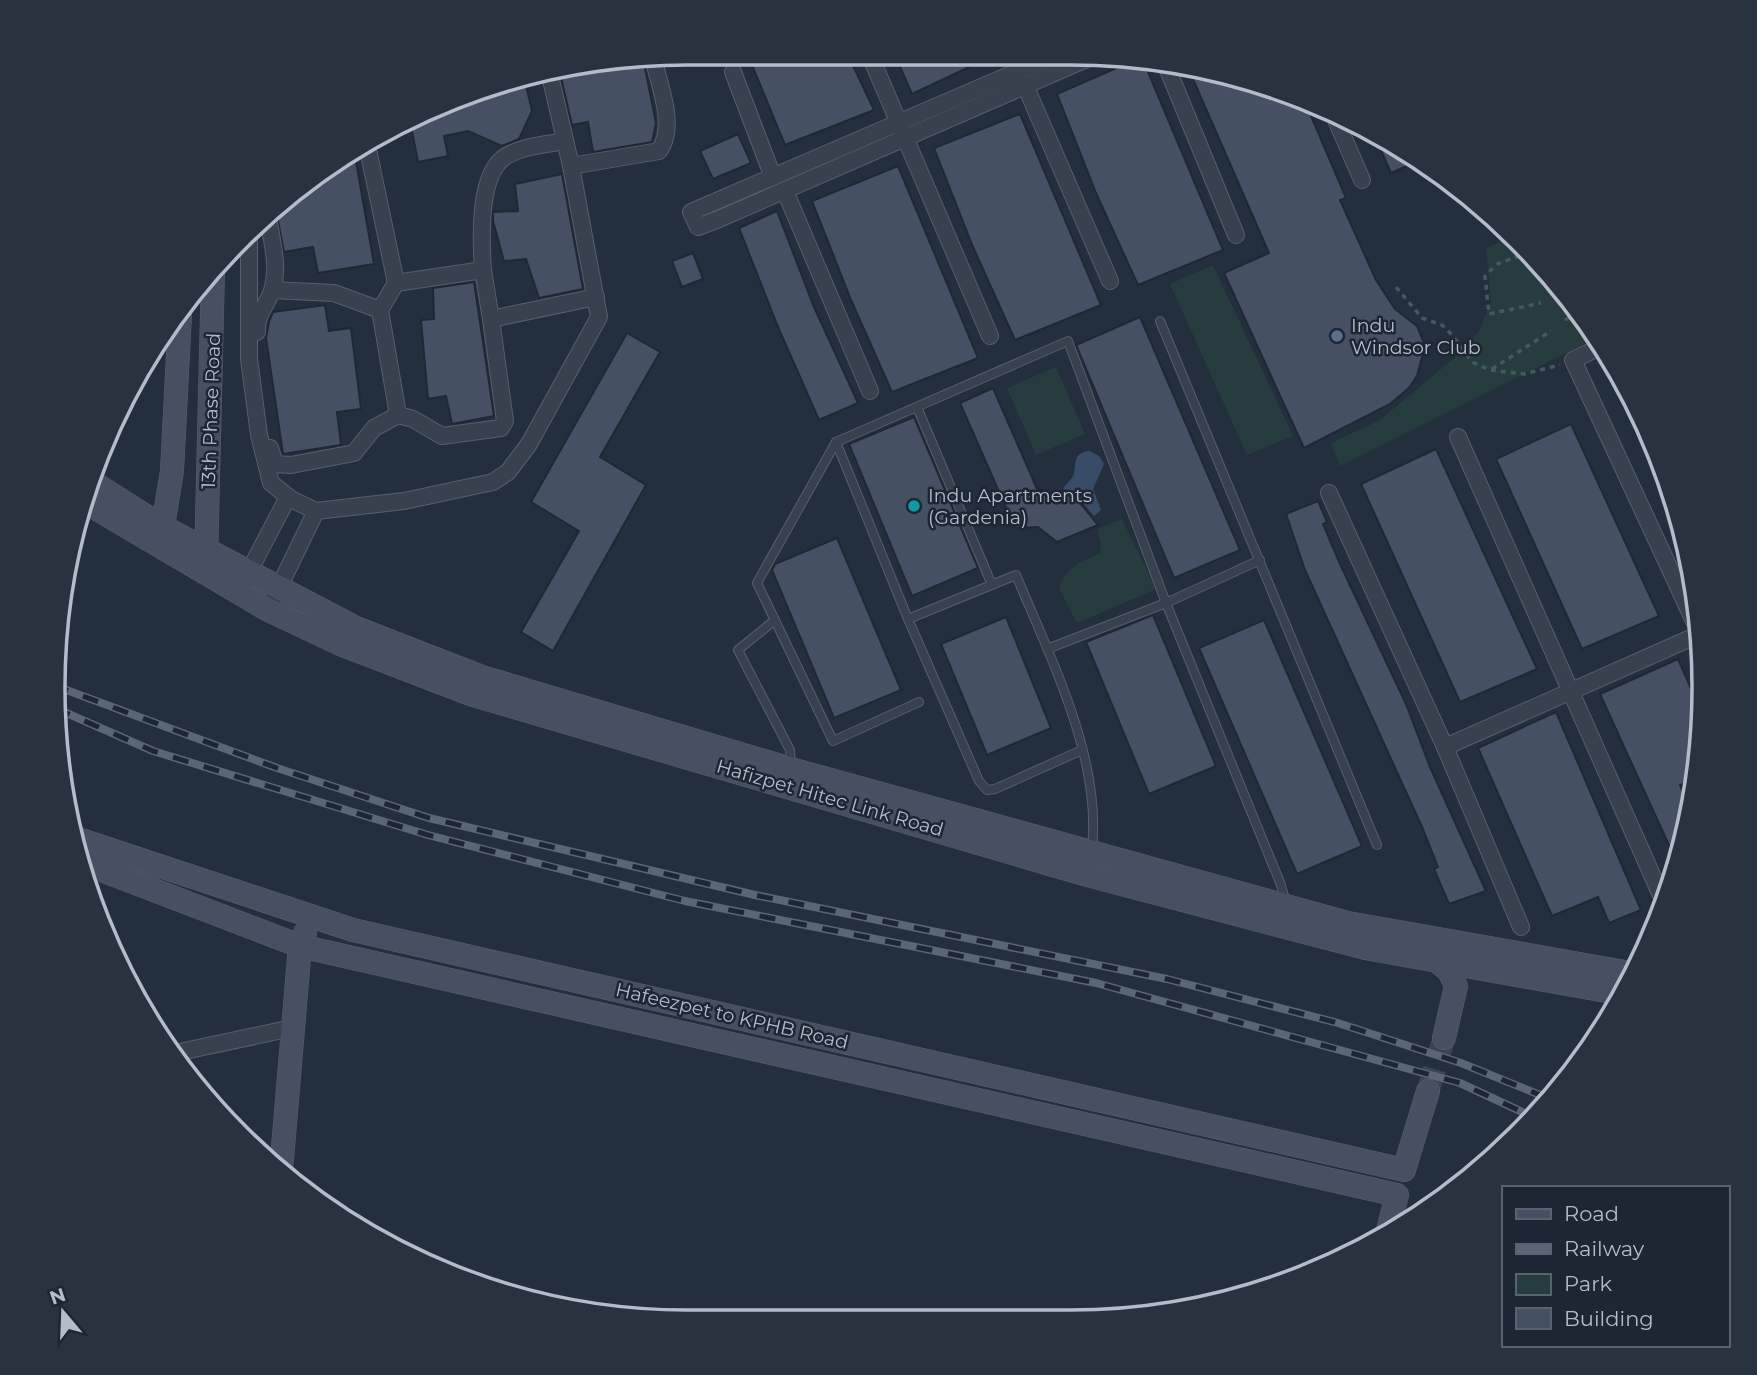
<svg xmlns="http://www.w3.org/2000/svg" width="1757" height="1375" font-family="Montserrat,sans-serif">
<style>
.green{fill:#263c3f}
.water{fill:#394c67}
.building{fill:#455162;stroke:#1f2835;stroke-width:2}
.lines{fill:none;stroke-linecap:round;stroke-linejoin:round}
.secondary-tunnel{stroke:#3a4453;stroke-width:23;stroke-dasharray:23 11;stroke-linecap:butt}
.lane-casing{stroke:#565f6c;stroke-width:10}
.street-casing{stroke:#565f6c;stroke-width:18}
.secondary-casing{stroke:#565f6c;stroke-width:24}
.path{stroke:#44595c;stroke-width:3.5;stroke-dasharray:5 5;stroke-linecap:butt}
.lane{stroke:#38414e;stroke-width:8}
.street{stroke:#38414e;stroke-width:16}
.secondary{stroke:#465061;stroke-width:23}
.rail-casing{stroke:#5a6575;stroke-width:8}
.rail{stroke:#1d2633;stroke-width:5;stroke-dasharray:16;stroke-linecap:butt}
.service-dot{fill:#5c6f8a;stroke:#1d2633;stroke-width:2.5}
.culture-dot{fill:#0f9aa8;stroke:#1d2633;stroke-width:2.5}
.labels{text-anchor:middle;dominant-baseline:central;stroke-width:5;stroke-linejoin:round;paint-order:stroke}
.poi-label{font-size:19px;fill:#b4bcc9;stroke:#1d2633;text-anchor:start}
.street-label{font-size:19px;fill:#b4bcc9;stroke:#1d2633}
.rim{fill:none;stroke:#b4bcc9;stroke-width:3.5}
</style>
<rect width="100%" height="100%" fill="#242f3e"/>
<g class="green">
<polygon points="1513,237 1547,269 1596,338 1340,466 1331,443 1380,420 1453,359 1479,331 1491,302 1486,248"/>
<polygon points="1213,265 1293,436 1247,455 1170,284"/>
<polygon points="1056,367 1085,434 1036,455 1007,388"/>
<path d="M1122 519 1156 589 1077 623 1059 588C1066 568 1080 561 1100 554L1101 543 1097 529Z"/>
</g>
<path class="water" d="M1089 451 1099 456 1104 464 1093 489 1101 510 1094 516 1081 501 1063 489C1066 483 1072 480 1074 474 1076 461 1074 453 1089 451Z"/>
<g class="building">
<polygon points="747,53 847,53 874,110 785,145"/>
<polygon points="894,53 999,53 912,94"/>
<polygon points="643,58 656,123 652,142 593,152 588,122 572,125 559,69"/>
<polygon points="1137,59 1143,60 1223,250 1138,285 1096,193 1057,94"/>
<polygon points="1189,70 1274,86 1306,104 1346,198 1340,200 1376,280 1395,309 1417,326 1425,346 1417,376 1409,388 1390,404 1304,448 1224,273 1269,253"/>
<polygon points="525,81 532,111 519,139 502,146 468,131 444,136 448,156 418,162 410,121 486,90"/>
<polygon points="1020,114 1101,305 1015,340 973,247 934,148"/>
<polygon points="738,134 751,163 713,179 700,151"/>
<polygon points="1377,141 1394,151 1416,162 1391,173"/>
<polygon points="354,150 374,264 318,273 313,247 284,252 276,210"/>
<polygon points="898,166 978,358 892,392 851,300 812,201"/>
<polygon points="562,174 583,289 539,298 526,259 504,261 493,221 493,212 518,211 515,184"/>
<polygon points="777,211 814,307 858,403 819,420 778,327 739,228"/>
<polygon points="693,253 703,279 682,287 672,261"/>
<polygon points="474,282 494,416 452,424 446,396 428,399 421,320 434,319 433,288"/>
<polygon points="325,305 329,331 351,328 361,409 337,412 341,445 283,454 266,338 269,322 273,312"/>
<polygon points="1140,317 1240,550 1174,578 1076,345"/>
<polygon points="627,333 660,352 600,457 646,485 553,651 521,632 579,531 531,502"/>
<polygon points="993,388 1037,489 1060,496 1063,492 1081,504 1098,525 1057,542 1038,527 1015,528 960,403"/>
<polygon points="914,417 978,568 912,596 849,444"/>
<polygon points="1571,424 1659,616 1582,649 1496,459"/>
<polygon points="1436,449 1537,669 1460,702 1361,484"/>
<polygon points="1318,501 1327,522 1323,524 1340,564 1406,704 1430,767 1486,891 1449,904 1434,869 1438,867 1422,827 1305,570 1286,514"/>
<polygon points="837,538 901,690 834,718 772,570 775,564"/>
<polygon points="1153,615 1216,766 1149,794 1086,642"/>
<polygon points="1006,617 1051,728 987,755 941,644"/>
<polygon points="1264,620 1362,846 1297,874 1199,648"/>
<polygon points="1678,659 1703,716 1703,729 1695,779 1680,785 1690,808 1678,865 1600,694"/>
<polygon points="1556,712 1641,910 1609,923 1598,897 1552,916 1478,748"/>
</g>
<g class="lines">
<polyline class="secondary-tunnel" points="1428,1091 1444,1038"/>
<defs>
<g id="lane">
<polyline points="1160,321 1377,845"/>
<polyline points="917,407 992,585"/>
<polyline points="836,442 908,619 979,781 987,790 995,789 1082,750"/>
<path d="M908 619 1016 575C1052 662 1113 780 1087 874"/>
<polyline points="775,620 738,650 790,750 791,765"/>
<polyline points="1047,649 1166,603 1260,560"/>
<polyline points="919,702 833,741 757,583 836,442 1068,341 1166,603 1281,885 1286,904"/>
</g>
<g id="street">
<polyline points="869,53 990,336"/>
<polyline points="1058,54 691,212 698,227 719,219 1098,54"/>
<polyline points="1166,65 1236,235"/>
<polyline points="733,72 773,177"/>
<polyline points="1025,85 1110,281"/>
<polyline points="1336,120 1362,180"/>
<polyline points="366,140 396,283 380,310 398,415"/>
<path d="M571 166 659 151C677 126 659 85 653 57"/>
<polyline points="785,191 870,391"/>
<polyline points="249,231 249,359 259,435 271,483 291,499 316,511 404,501 493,482 508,472 529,444 599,317 571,166 549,71"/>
<path d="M483 270C481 241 478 180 502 159 519 146 545 145 565 141"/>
<polyline points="396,283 483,270 491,319 596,297"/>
<polyline points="273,290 334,293 380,310"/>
<path d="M257 332C256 312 269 304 273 287 279 263 271 239 268 216"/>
<polyline points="1602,346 1573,360 1700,634"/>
<polyline points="1458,437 1664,902"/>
<polyline points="270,448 275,464 291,465 354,453 374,428 398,415 413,419 442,436 501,428 505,421 491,319"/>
<polyline points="1329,493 1445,747 1521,927"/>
<polyline points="244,581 288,497"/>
<polyline points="268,610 316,511"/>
<polyline points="1445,747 1700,634"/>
<polyline points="175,1053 292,1028"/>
</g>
<g id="secondary">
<polyline points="91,481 163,527 356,628 482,677 791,769 1348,923 1636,974"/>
<polyline points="83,501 268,610 340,644 473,695 1087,875 1365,948 1623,994"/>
<polyline points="161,538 172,471 180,315"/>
<polyline points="206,562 213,271"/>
<polyline points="72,837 353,930 1404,1170 1428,1091"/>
<polyline points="78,861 300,946 1397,1195 1386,1238"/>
<polyline points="1434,959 1449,971 1456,986 1444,1038"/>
<polyline points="281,1171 300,946 305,933"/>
</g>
</defs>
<use href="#lane" class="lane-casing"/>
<use href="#street" class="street-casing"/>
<use href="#secondary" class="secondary-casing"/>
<g class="path">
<polyline points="1529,252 1497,264 1485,276 1489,314 1541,303"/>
<polyline points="1396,287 1422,318 1442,325 1453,336 1472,362 1490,370 1524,374 1560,365"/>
<polyline points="1555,294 1563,291"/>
<polyline points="1565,320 1579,313"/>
<polyline points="1492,369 1551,331"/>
</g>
<use href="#lane" class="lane"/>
<use href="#street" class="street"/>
<use href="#secondary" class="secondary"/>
<defs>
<g id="rail">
<polyline points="53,685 277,768 429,818 755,895 1167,979 1338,1023 1461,1063 1550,1099"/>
<polyline points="55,708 153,751 428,835 685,901 1096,983 1460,1083 1533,1117"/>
</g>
</defs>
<use href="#rail" class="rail-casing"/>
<use href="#rail" class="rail"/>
</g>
<circle class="service-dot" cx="1337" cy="336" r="7"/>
<circle class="culture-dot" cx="914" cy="506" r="7"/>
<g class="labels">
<g class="poi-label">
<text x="1351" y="325">Indu<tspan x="1351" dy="22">Windsor Club</tspan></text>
<text x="928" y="495">Indu Apartments<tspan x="928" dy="22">(Gardenia)</tspan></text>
</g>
<g class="street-label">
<text transform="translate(211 411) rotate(-88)">13th Phase Road</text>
<text transform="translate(830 798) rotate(16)">Hafizpet Hitec Link Road</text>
<text transform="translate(732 1016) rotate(13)">Hafeezpet to KPHB Road</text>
</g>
</g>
<path d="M0 0H1757V1375H0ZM687 65H1070A622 622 0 0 1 1692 687V688A622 622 0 0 1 1070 1310H687A622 622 0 0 1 65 688V687A622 622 0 0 1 687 65Z" fill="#29323f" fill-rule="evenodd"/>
<path class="rim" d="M687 65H1070A622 622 0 0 1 1692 687V688A622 622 0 0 1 1070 1310H687A622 622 0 0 1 65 688V687A622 622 0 0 1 687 65Z"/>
<rect x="1502" y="1186" width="228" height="161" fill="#1d2633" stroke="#59626f" stroke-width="2"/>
<rect x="1516" y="1209" width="35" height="10" fill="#465061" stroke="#59626f" stroke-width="2"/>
<text x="1564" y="1221" font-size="21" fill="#b4bcc9">Road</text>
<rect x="1516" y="1244" width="35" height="10" fill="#5a6575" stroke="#59626f" stroke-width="2"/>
<text x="1564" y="1256" font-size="21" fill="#b4bcc9">Railway</text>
<rect x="1516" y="1274" width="35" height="21" fill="#263c3f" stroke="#59626f" stroke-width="2"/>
<text x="1564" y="1291" font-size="21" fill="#b4bcc9">Park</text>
<rect x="1516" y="1308" width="35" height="21" fill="#455162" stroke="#59626f" stroke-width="2"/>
<text x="1564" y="1326" font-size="21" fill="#b4bcc9">Building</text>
<g transform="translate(63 1312) rotate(341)" stroke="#1d2633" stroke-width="5" paint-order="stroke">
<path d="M0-5L12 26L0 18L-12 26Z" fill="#b4bcc9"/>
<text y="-10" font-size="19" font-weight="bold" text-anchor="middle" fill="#b4bcc9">N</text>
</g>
</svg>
